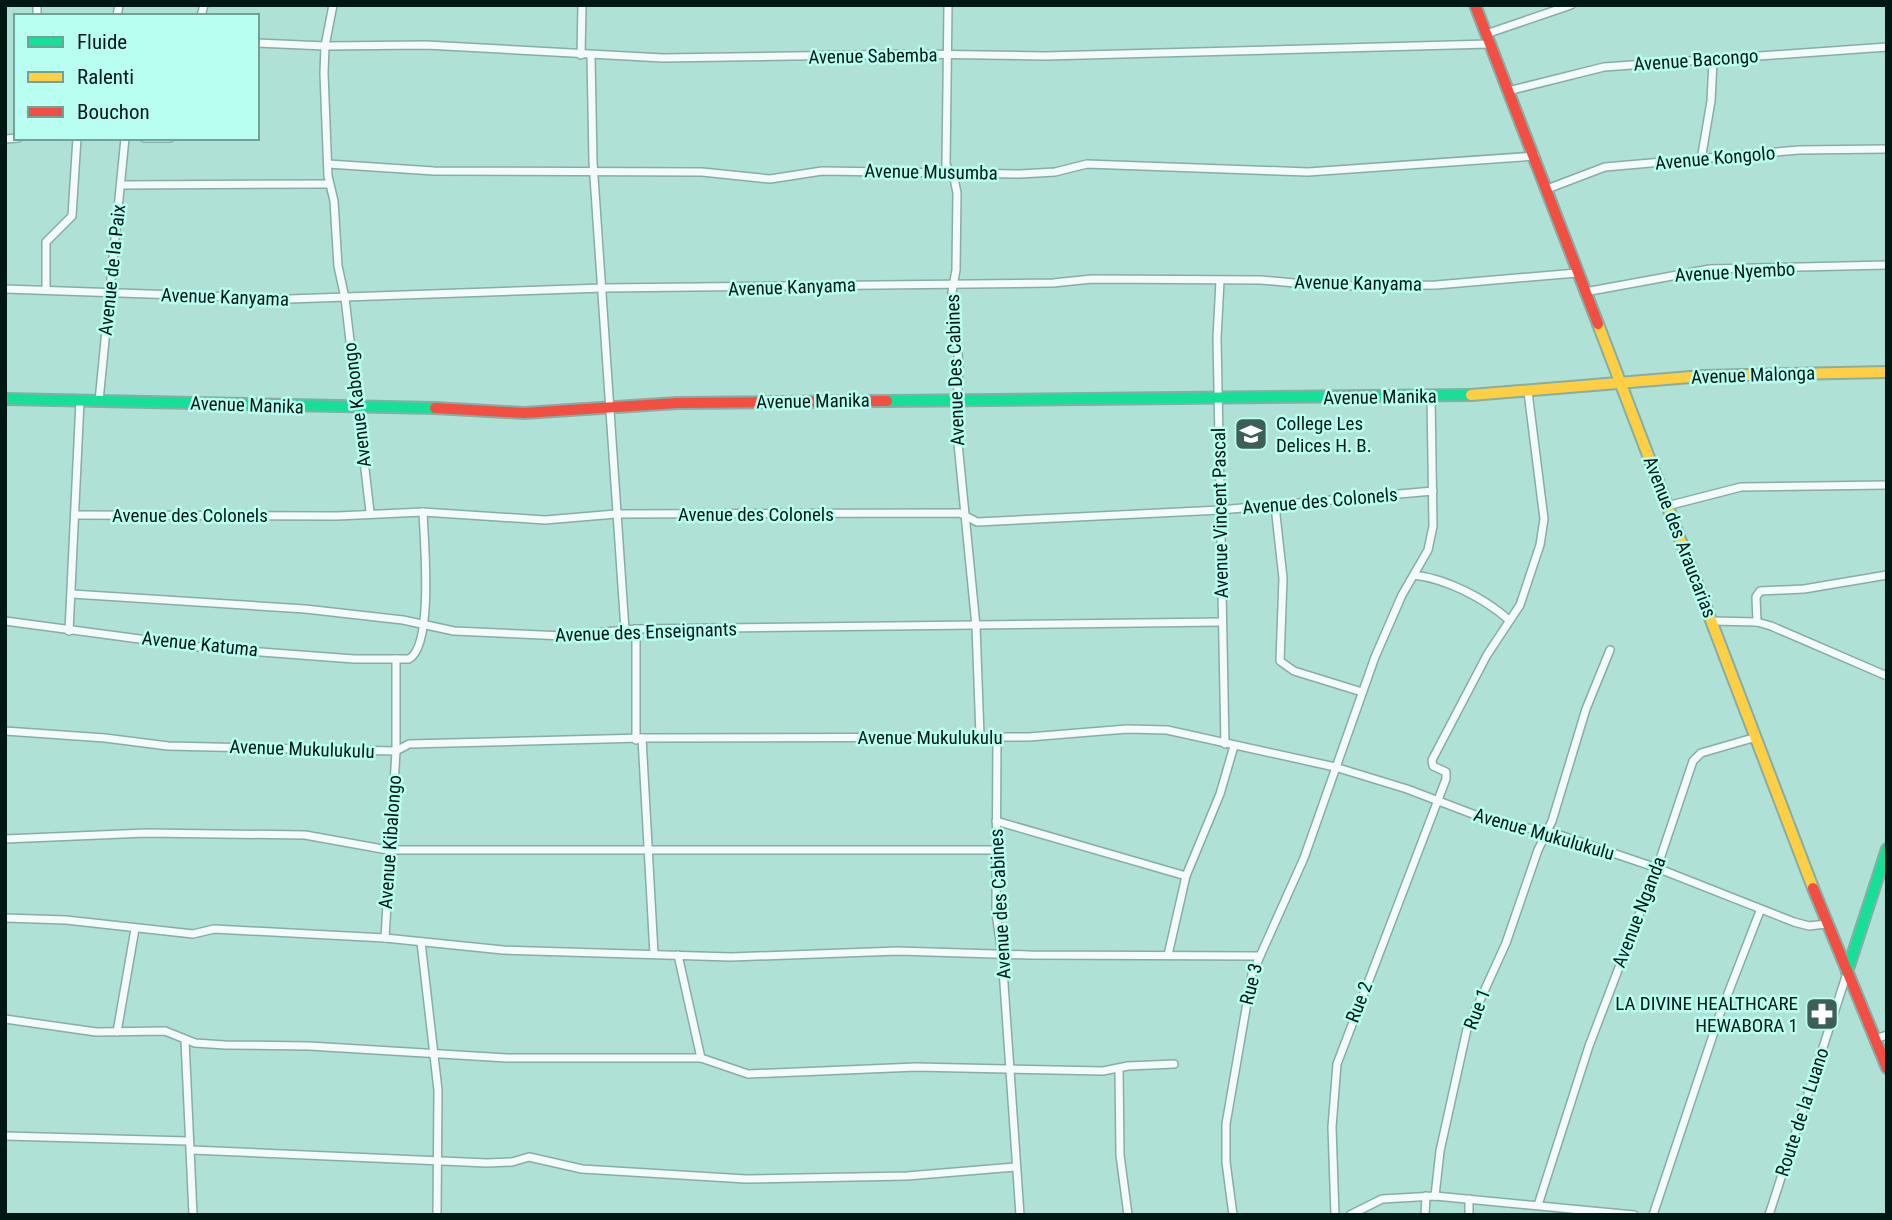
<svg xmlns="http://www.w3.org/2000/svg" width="1892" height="1220" font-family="'Roboto Condensed',sans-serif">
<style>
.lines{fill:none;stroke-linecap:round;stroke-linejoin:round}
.street-casing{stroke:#86ada6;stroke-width:10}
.fast-casing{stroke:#86ada6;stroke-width:14}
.slow-casing{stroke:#86ada6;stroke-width:14}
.jam-casing{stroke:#86ada6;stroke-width:14}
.street{stroke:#f3faf9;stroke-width:7}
.fast{stroke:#16e098;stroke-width:10}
.slow{stroke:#ffcf43;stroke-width:10}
.jam{stroke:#f24e42;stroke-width:10}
.labels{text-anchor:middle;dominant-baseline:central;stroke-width:5;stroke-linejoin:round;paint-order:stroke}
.street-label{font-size:19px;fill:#001814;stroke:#b9fff1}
.poi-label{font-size:19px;fill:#001814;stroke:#b9fff1;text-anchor:start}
</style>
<rect width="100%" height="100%" fill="#b0e1d7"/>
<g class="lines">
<defs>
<g id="street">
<polyline points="37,5 37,16"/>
<polyline points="333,5 325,46 324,73 328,176 334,201 338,266 345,298 370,512"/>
<polyline points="948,5 946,165 954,178 957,193 956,270 952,292 959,365 956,423 976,626 980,736"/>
<polyline points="117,16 119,5"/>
<polyline points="201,16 204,5"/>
<polyline points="1486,34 1571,5"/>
<polyline points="257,43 325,46 426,45 663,58 915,54 1046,56 1489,44"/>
<polyline points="581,55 582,5"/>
<polyline points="591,56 593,162 625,630"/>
<polyline points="1508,91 1604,67 1887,47"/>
<polyline points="144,138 170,138"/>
<polyline points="5,139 18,138"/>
<polyline points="1701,160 1711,101 1713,61"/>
<polyline points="328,164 434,171 702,172 770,179 822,171 1020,174 1055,172 1087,164 1308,172 1535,156"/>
<polyline points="121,185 329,184"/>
<polyline points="1547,189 1605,167 1799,150 1887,149"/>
<polyline points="1220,281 1217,338 1225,744"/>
<polyline points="5,289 289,299 603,288 1053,283 1092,279 1261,280 1327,286 1436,285 1577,273"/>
<polyline points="46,289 46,242 72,216 77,138"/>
<polyline points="1585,292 1710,269 1887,265"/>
<polyline points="99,401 125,138"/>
<polyline points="1275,506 1283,578 1280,661 1294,671 1362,692"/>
<polyline points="1667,506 1741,487 1887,485"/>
<polyline points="77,515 337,516 423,512 545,520 616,514 960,513 977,522 1220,510 1433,491"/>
<path d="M1414 575C1447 579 1484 598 1509 620"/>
<polyline points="72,594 305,609 403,620 454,631 564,636 636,629 1222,622"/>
<path d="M5 621 207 648 354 659H409C434 645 424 540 423 512"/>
<polyline points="1712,621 1757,622 1771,626 1887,676"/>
<polyline points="1757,622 1756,597 1760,591 1804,589 1887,575"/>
<polyline points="636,629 636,740"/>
<polyline points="69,631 80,401"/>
<polyline points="5,731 105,738 168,746 396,751 409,744 642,738 1029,737 1127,729 1167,730 1335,767 1407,789 1499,824 1548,831 1657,868 1794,922 1809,926 1826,924"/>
<polyline points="997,737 996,913 1002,955 1020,1215"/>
<polyline points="642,738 654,954"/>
<polyline points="996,821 1186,876"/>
<polyline points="5,839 146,833 305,835 388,850 995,850"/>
<polyline points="5,918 66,920 193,934 214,929 385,938 503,950 731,957 898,951 1030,955 1258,956"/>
<polyline points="385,938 396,751 396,659"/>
<polyline points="421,942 438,1090 437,1215"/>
<polyline points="678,955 701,1058"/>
<polyline points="1168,955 1186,876 1220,794 1234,746"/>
<polyline points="5,1019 96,1032 165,1031 195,1043 225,1045 309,1046 507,1058 701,1058 748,1074 916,1067 1103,1071 1128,1066 1174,1064"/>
<polyline points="117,1032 135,929"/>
<polyline points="1875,1039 1887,1035"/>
<polyline points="185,1040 193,1215"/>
<polyline points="1119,1069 1120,1155 1128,1215"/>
<polyline points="5,1136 188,1141"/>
<polyline points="192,1150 487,1163 512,1162 529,1157 582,1169 746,1179 907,1176 1015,1167"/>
<polyline points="1435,1196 1440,1151 1467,1029 1506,943 1538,850 1552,821 1586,709 1610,650"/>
<polyline points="1538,1205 1589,1046 1657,868 1693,761 1701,753 1753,738"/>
<polyline points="1233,1215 1226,1162 1226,1124 1252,974 1304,858 1375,657 1402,595 1428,550 1433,526 1431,396"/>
<polyline points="1335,1215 1332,1127 1337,1064 1446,779 1446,772 1433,766 1432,760 1487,655 1520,605 1540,545 1544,519 1528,392"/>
<polyline points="1350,1215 1382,1199 1435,1196 1634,1215"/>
<polyline points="1425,1215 1426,1196"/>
<polyline points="1469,1215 1469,1199"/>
<polyline points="1653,1215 1720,1014 1760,911"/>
<polyline points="1769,1215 1847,973"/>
</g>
<g id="fast">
<polyline points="5,399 435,408"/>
<polyline points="887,401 1471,395"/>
<polyline points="1847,972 1887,849"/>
</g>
<g id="slow">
<polyline points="1598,324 1813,888"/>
<polyline points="1471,395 1703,376 1887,372"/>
</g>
<g id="jam">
<polyline points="1475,5 1598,324"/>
<polyline points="435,408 524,413 677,403 887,401"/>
<polyline points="1813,888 1887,1068"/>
</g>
</defs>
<use href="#street" class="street-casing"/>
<use href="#fast" class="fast-casing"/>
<use href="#slow" class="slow-casing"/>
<use href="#jam" class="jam-casing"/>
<use href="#street" class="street"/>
<use href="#fast" class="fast"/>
<use href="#slow" class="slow"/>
<use href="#jam" class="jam"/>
</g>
<defs>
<symbol id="school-square" viewBox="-11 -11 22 22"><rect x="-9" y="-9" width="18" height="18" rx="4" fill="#3e5e58" stroke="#b9fff1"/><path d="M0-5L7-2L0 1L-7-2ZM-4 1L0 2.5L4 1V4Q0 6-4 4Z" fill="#fff"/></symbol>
<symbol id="pharmacy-square" viewBox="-11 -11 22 22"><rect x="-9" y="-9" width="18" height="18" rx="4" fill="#3e5e58" stroke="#b9fff1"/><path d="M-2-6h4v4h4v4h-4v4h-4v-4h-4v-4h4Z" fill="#fff"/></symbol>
</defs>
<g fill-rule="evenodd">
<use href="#school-square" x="1232" y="415" width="38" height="38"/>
<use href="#pharmacy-square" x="1803" y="995" width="38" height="38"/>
</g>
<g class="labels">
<g class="street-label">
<text transform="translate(873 56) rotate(-1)">Avenue Sabemba</text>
<text transform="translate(1696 60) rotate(-4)">Avenue Bacongo</text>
<text transform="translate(1715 158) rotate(-5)">Avenue Kongolo</text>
<text transform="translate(931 172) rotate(1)">Avenue Musumba</text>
<text transform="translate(112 270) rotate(-84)">Avenue de la Paix</text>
<text transform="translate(1735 272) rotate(-3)">Avenue Nyembo</text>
<text transform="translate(1358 283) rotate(1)">Avenue Kanyama</text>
<text transform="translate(792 287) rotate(-2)">Avenue Kanyama</text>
<text transform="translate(225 297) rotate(2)">Avenue Kanyama</text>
<text transform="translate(955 370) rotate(-92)">Avenue Des Cabines</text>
<text transform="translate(1753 375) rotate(-2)">Avenue Malonga</text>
<text transform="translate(1380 397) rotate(-1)">Avenue Manika</text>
<text transform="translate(813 401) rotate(-1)">Avenue Manika</text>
<text transform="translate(247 405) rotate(2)">Avenue Manika</text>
<text transform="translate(357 405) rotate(-97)">Avenue Kabongo</text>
<text transform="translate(1320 501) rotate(-5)">Avenue des Colonels</text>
<text transform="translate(1220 513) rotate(-91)">Avenue Vincent Pascal</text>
<text x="756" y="514">Avenue des Colonels</text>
<text x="190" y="515">Avenue des Colonels</text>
<text transform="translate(1680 537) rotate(69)">Avenue des Araucarias</text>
<text transform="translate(646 632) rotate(-2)">Avenue des Enseignants</text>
<text transform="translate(200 644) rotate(6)">Avenue Katuma</text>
<text x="930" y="737">Avenue Mukulukulu</text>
<text transform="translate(302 749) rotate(2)">Avenue Mukulukulu</text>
<text transform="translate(1544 834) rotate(16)">Avenue Mukulukulu</text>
<text transform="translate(390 842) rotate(-86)">Avenue Kibalongo</text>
<text transform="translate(1000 904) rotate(-93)">Avenue des Cabines</text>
<text transform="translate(1639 912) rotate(-69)">Avenue Nganda</text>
<text transform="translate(1251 984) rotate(-76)">Rue 3</text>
<text transform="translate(1359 1002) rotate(-69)">Rue 2</text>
<text transform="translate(1477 1009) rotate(-69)">Rue 1</text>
<text transform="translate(1802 1112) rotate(-72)">Route de la Luano</text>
</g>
<g class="poi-label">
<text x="1276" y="423">College Les<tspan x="1276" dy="22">Delices H. B.</tspan></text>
<text x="1798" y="1003" text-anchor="end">LA DIVINE HEALTHCARE<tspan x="1798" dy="22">HEWABORA 1</tspan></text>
</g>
</g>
<rect width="1892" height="1220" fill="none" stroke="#001814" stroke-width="14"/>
<rect x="14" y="14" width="245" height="126" fill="#b9fff1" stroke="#6fa399" stroke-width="2"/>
<rect x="28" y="37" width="35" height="10" fill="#16e098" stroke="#6fa399" stroke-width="2"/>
<text x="77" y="49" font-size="21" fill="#001814">Fluide</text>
<rect x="28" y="72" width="35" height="10" fill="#ffcf43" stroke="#6fa399" stroke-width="2"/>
<text x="77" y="84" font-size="21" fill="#001814">Ralenti</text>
<rect x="28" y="107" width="35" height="10" fill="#f24e42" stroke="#6fa399" stroke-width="2"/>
<text x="77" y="119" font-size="21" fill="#001814">Bouchon</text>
</svg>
